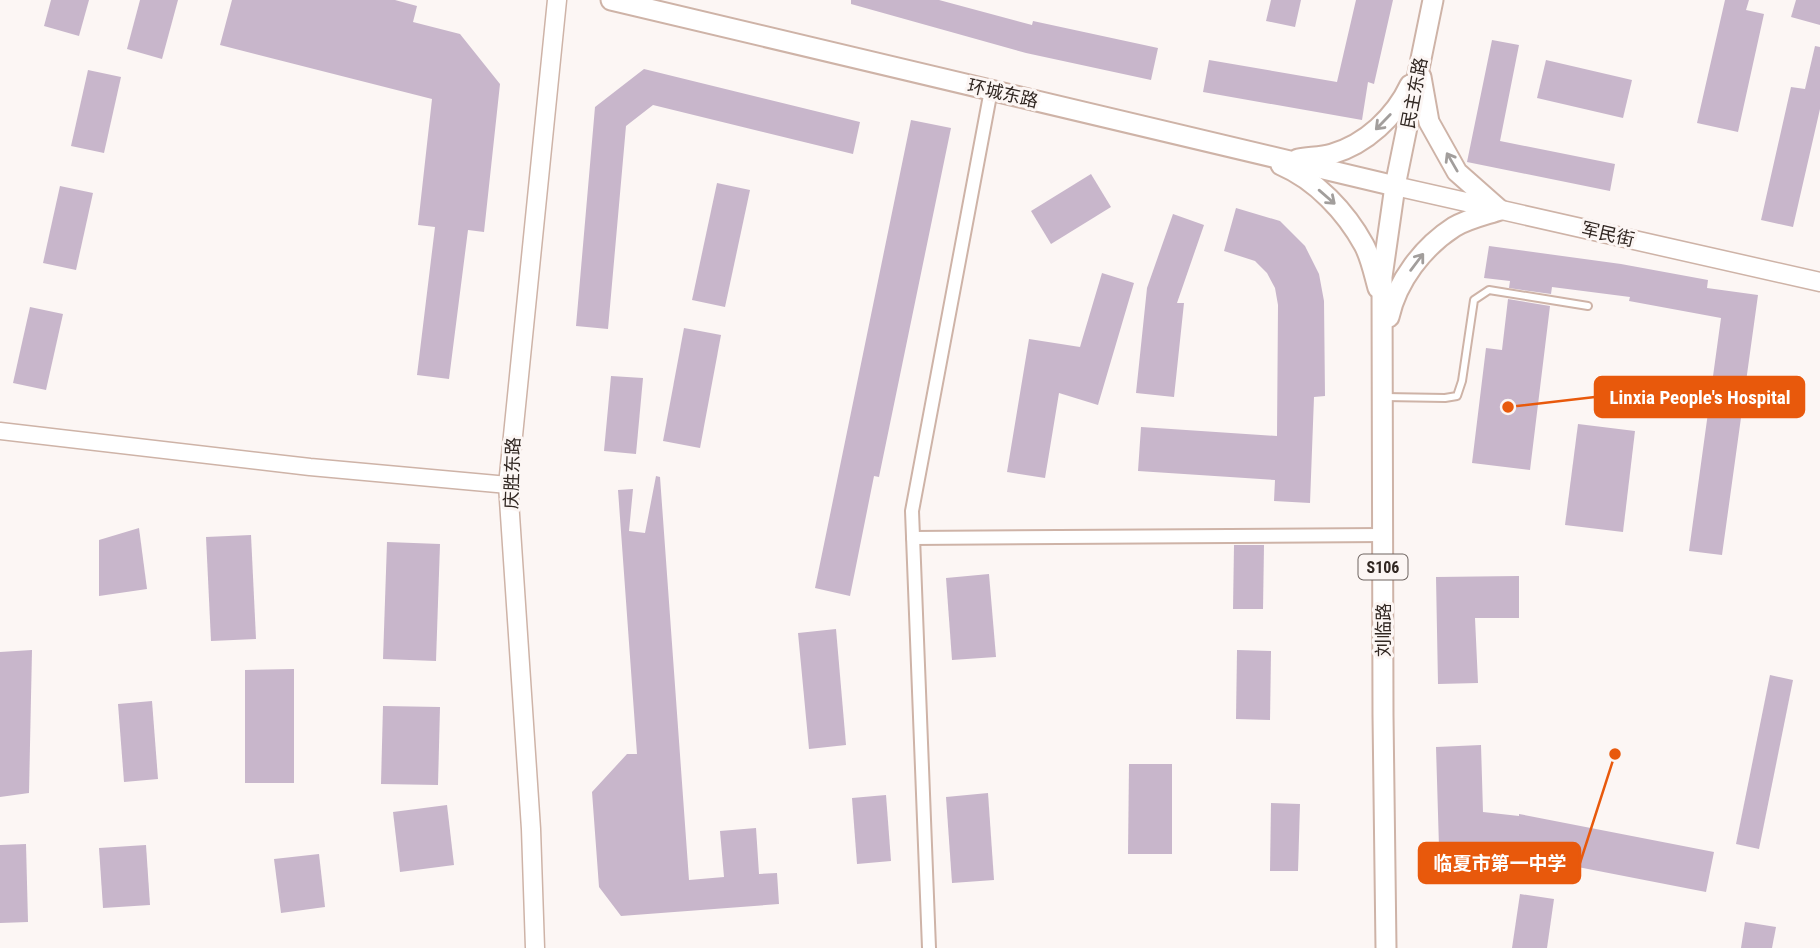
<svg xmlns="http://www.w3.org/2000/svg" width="1820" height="948" font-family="'Roboto Condensed','Noto Sans SC',sans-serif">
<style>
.building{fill:#c8b6cb}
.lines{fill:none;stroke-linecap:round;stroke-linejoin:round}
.service-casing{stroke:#ceb3a7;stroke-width:10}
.minor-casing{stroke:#ceb3a7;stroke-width:16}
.tertiary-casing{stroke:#ceb3a7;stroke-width:19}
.secondary-casing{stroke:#ceb3a7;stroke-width:21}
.primary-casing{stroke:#ceb3a7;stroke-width:23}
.service{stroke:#fff;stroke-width:6}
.minor{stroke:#fff;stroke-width:12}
.tertiary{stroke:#fff;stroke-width:16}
.secondary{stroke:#fff;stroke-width:18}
.primary{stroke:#fff;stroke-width:19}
.oneway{stroke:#a29e9c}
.labels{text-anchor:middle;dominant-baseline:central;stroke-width:6;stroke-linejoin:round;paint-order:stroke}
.shield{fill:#fcf6f4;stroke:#6e6561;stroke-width:2}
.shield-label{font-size:16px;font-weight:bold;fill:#312722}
.street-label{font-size:18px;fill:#312722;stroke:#fcf6f4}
.leader{fill:none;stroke:#e8590c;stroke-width:2.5}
.callout-dot{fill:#e8590c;stroke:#fcf6f4;stroke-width:2.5}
.callout{fill:#e8590c;stroke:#e8590c;stroke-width:2.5}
.callout-label{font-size:19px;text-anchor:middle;font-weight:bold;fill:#fff}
</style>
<rect width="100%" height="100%" fill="#fcf6f4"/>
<g class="building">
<polygon points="51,0 89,0 79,36 44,26"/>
<polygon points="140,0 178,0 162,59 127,49"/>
<polygon points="232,0 395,0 417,6 413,22 460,34 500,84 484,232 468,230 449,379 417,375 435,227 418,225 432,99 220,45"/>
<polygon points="851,0 939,0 1032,25 1033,21 1158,48 1151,80 1026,53 851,4"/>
<polygon points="1271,0 1301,0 1295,27 1266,21"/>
<polygon points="1356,0 1393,0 1374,84 1368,82 1362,120 1203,92 1209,60 1337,82"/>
<polygon points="1725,0 1749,0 1746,10 1764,14 1738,132 1697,123"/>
<polygon points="1796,0 1820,0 1820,25 1791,17"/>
<polygon points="1492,40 1519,45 1500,141 1615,164 1610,191 1467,162"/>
<polygon points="1815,46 1820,47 1820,109 1793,227 1761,220 1791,87 1805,89"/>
<polygon points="1546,60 1632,80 1623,118 1537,98"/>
<polygon points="644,69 860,122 853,154 653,105 626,126 608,329 576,326 595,107"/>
<polygon points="88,70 121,77 104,153 71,146"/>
<polygon points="911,120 951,128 879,477 874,476 850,596 815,588"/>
<polygon points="1091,174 1111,207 1051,244 1031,211"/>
<polygon points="717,183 750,190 725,307 692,300"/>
<polygon points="60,186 93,193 76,270 43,263"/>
<polygon points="1236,208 1280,221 1305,246 1319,274 1324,301 1325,396 1314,397 1310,503 1274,501 1275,480 1138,471 1141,427 1277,436 1278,305 1275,288 1267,273 1255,261 1224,251"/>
<polygon points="1173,214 1204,225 1177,303 1184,303 1174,397 1136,393 1147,288"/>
<polygon points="1489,246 1621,264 1708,280 1707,288 1758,295 1722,555 1689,551 1721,318 1629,301 1630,297 1552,287 1551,294 1509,288 1510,281 1484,278"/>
<polygon points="1102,273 1134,283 1098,405 1059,393 1045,478 1007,472 1029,339 1080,347"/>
<polygon points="1508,299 1550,306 1530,470 1472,463 1486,348 1502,350"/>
<polygon points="30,307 63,314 46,390 13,383"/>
<polygon points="684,328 721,335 700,448 663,441"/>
<polygon points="611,376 643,378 636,454 604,451"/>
<polygon points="1578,424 1635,431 1623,532 1565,525"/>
<polygon points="656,476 660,477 689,880 724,877 720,831 756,828 759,874 777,873 779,904 621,916 599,887 592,792 627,754 637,754 618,490 633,489 629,531 645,533"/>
<polygon points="139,528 147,589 99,596 99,540"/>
<polygon points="251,535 256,639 211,641 206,537"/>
<polygon points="387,542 440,544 436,661 383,659"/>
<polygon points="1234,545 1264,545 1263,609 1233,609"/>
<polygon points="989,574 996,657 952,660 946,578"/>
<polygon points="1519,576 1519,618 1475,618 1478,683 1438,684 1436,577"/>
<polygon points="836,629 846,745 809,749 798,633"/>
<polygon points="32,650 29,793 0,797 0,652"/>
<polygon points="1237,650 1271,651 1270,720 1236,719"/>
<polygon points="294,669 294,783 245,783 245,670"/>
<polygon points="1770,675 1793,680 1759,849 1736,844"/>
<polygon points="152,701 158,779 124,782 118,704"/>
<polygon points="383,706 440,707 438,785 381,784"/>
<polygon points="1481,745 1483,812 1519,816 1519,814 1714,852 1706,892 1496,851 1494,865 1461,861 1463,846 1439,847 1436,747"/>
<polygon points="1129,764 1172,764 1172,854 1128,854"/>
<polygon points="988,793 994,880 952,883 946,797"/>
<polygon points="886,795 891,861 857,864 852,798"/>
<polygon points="1271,803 1300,804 1298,871 1270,871"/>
<polygon points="447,805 454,865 400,872 393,812"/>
<polygon points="26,844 28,922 0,923 0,845"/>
<polygon points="146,845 150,905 103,908 99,848"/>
<polygon points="319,854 325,907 281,913 274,859"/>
<polygon points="1520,894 1554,899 1547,948 1512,948"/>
<polygon points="1745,922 1776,927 1772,948 1741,948"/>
</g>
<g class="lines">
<defs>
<polyline id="service" points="1385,397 1445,398 1457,396 1462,381 1474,300 1489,290 1588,306"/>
<g id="minor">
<polyline points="913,538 1383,535"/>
<polyline points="929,948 912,511 991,90"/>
</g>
<polyline id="tertiary" points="0,431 310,467 508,485"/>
<g id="secondary">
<polyline points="1395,186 1820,282"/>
<polyline points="535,948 531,829 508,485 557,0"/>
</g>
<g id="primary">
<polyline points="611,0 1395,186"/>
<path d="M1298 159C1309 157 1322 157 1332 154 1366 144 1395 117 1410 85"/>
<path d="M1281 165C1316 180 1346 212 1364 245 1371 258 1374 274 1378 288"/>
<path d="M1389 317C1397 281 1423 247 1454 227 1467 219 1485 215 1500 210L1457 172 1429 122 1421 77"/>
<polyline points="1386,948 1383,715 1382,277 1395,186 1433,0"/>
</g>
</defs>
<use href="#service" class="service-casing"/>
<use href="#minor" class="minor-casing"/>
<use href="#tertiary" class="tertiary-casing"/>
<use href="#secondary" class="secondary-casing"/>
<use href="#primary" class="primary-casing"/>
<use href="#service" class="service"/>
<use href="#minor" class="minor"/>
<use href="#tertiary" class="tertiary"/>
<use href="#secondary" class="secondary"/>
<use href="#primary" class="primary"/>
</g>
<defs><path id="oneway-shaft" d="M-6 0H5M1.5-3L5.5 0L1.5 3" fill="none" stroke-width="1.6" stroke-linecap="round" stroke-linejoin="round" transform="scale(1.75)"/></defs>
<g class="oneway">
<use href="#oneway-shaft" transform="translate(1383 122) rotate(134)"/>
<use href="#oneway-shaft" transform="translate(1452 162) rotate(-120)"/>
<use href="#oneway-shaft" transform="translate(1327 197) rotate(41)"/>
<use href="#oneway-shaft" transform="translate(1417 262) rotate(-53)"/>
</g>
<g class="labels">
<rect class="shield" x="1358.5" y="554.5" width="49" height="25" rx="5"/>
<g class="shield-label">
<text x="1383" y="567">S106</text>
</g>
<g class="street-label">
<text transform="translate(1003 93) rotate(13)">环城东路</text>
<text transform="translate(1414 93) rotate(-79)">民主东路</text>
<text transform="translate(1608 234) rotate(13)">军民街</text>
<text transform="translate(512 473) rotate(-88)">庆胜东路</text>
<text transform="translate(1383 630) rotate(-90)">刘临路</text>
</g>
</g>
<path class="leader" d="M1508 407L1595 397M1615 754L1580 863"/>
<g class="callout-dot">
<circle cx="1508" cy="407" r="7"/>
<circle cx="1615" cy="754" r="7"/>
</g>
<g class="callout">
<rect x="1595" y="377" width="209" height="40" rx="7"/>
<rect x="1419" y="843" width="161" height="40" rx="7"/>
</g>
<g class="callout-label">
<text x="1700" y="404">Linxia People's Hospital</text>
<text x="1500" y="870">临夏市第一中学</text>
</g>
</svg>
